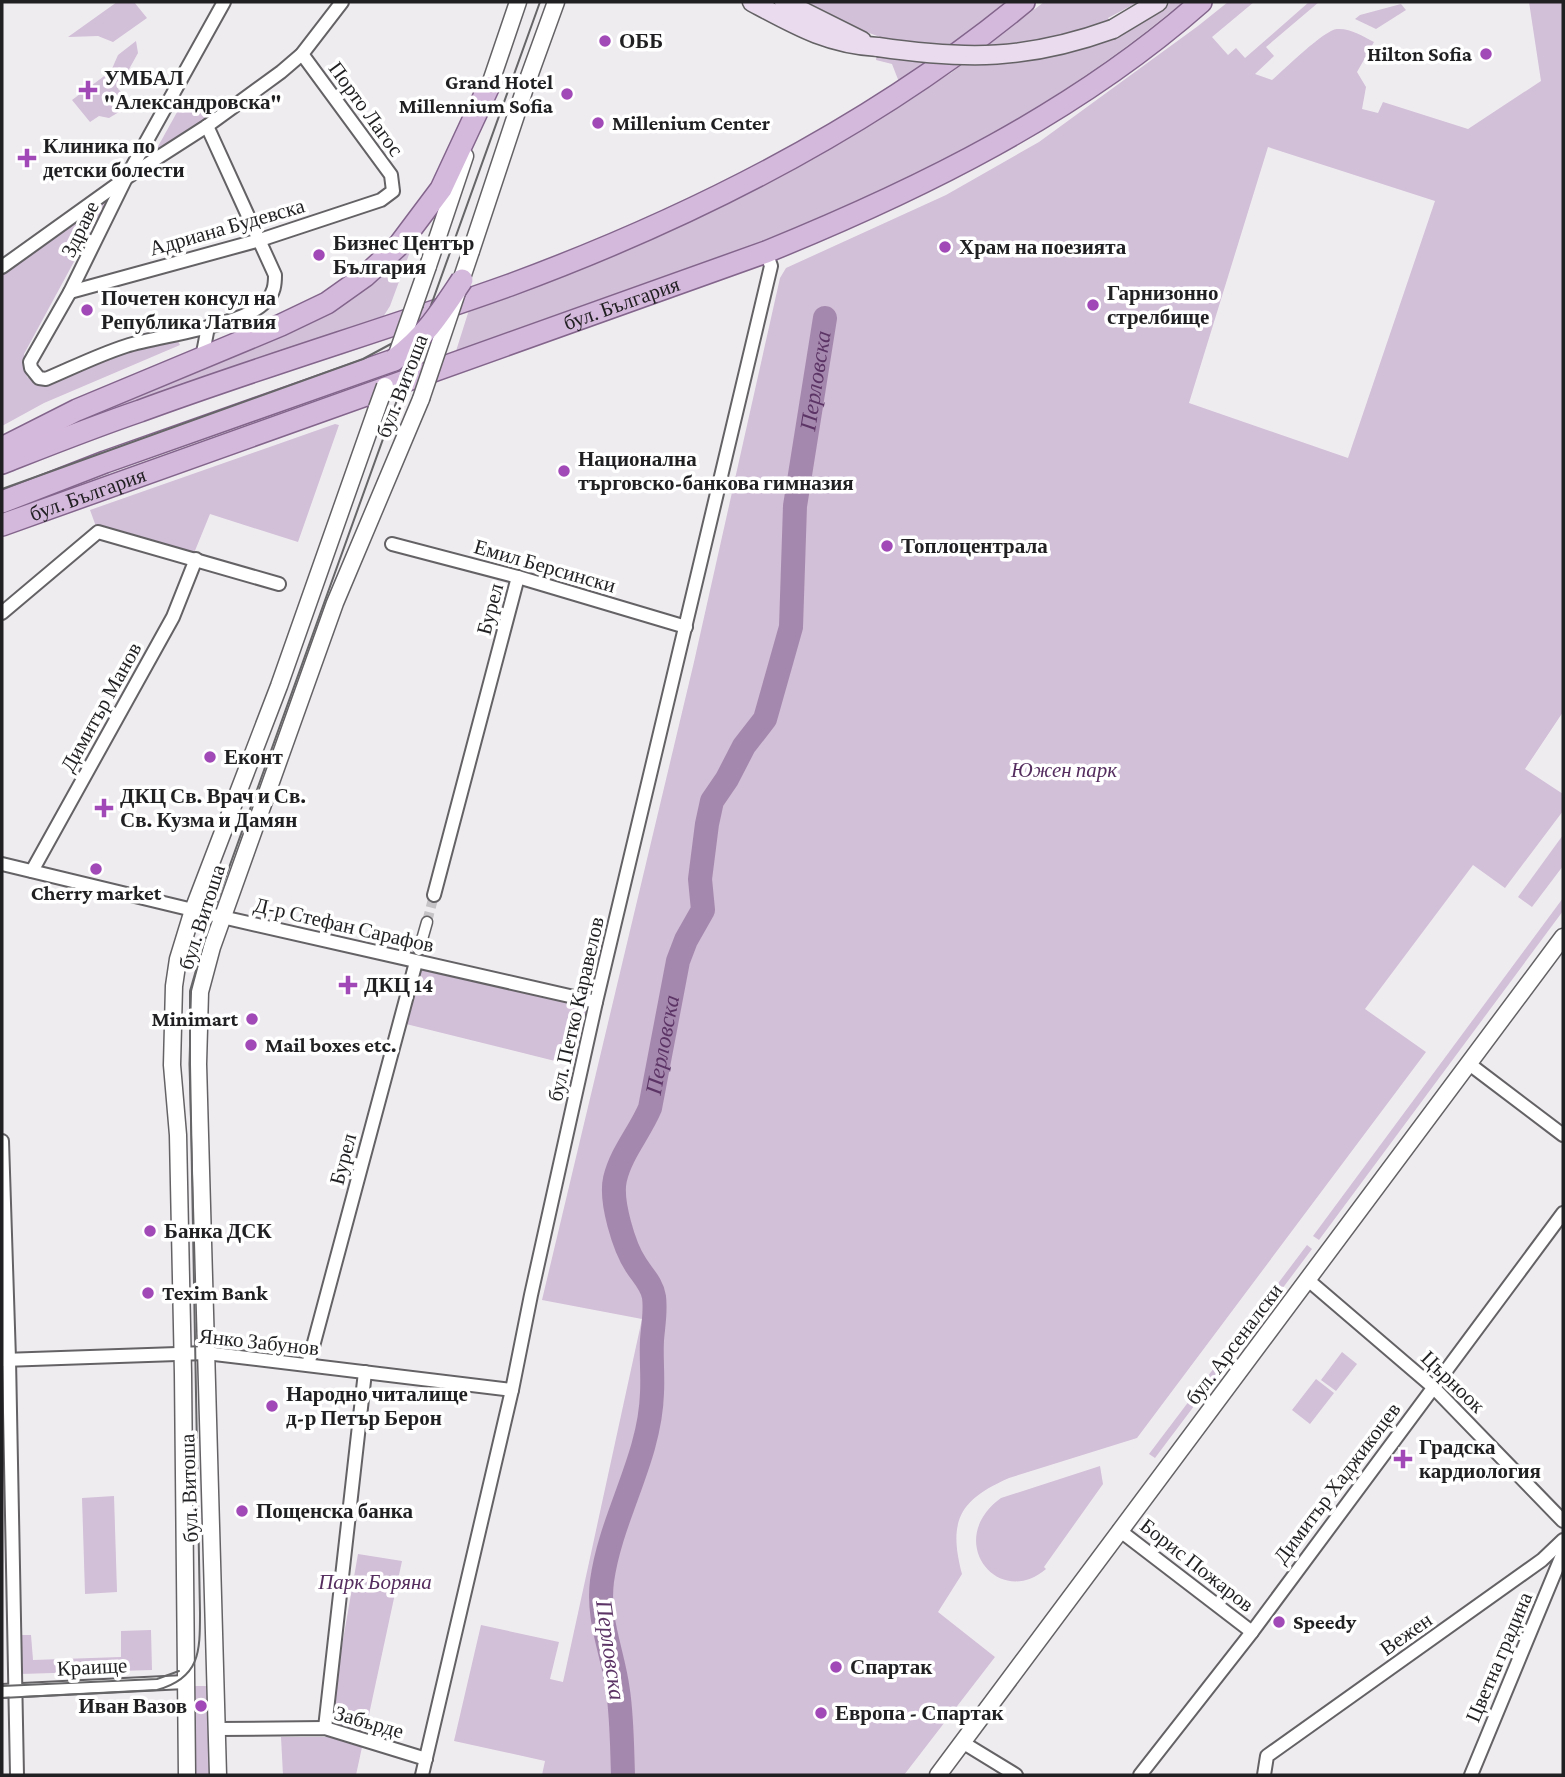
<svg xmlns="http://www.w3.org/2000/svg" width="1565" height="1777" font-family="'Crimson Pro',serif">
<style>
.green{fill:#d2bfd8;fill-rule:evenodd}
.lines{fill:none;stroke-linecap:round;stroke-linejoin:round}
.river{stroke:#a588ad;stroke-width:24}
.pedestrian-tunnel{stroke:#c6c3c7;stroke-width:10;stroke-dasharray:10 5;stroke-linecap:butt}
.pedestrian-casing{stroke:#646265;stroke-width:13}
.minor-casing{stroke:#646265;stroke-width:16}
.tertiary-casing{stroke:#646265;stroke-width:19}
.secondary-casing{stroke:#646265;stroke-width:21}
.primary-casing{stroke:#83658c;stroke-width:24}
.pedestrian{stroke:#fff;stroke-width:10}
.minor{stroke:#fff;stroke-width:12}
.tertiary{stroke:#fff;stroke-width:16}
.secondary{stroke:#eadcee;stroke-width:18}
.primary{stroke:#d5b9dc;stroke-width:21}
.tram{stroke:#666567;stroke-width:2}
.tertiary-bridge-casing{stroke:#646265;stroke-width:19;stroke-linecap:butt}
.secondary-bridge-casing{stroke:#646265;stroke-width:21;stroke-linecap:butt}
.primary-bridge-casing{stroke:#83658c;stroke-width:24;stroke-linecap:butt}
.tertiary-bridge{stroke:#fff;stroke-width:16}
.secondary-bridge{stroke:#eadcee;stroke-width:18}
.primary-bridge{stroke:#d5b9dc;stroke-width:21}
.poi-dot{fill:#a14ab7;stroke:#fff;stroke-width:2.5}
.labels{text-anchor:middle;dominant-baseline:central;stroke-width:7;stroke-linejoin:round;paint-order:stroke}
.poi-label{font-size:21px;font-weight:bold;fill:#201f21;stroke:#fff;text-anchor:start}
.street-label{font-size:21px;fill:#201f21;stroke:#fff}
.park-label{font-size:21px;font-style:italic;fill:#552e5f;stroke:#fff}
.water-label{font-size:23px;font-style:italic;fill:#5c3566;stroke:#fff}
</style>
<rect width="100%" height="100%" fill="#efecf0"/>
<g class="green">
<polygon points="117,2 134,2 147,18 113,42 98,36 68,37"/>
<polygon points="800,2 1006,2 964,37 899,82 892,64 876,60 880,37 837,21"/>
<path d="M1044 2H1138L1108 18 1118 37 1172 2H1183C1071 95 935 174 800 227 687 273 571 311 456 351L469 310 661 236 778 178 951 73Z"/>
<path d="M1228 2H1254L1212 37 1228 55 1236 48 1245 58 1309 2H1319L1266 47 1274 56 1255 74 1272 80C1285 69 1324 30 1337 29 1350 28 1363 36 1374 42L1357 72 1366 87 1362 109 1378 113 1383 102 1468 129 1541 81 1529 2H1563V712L1525 769 1563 794V811L1505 888 1473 865 1365 1009 1426 1052 1137 1438 1009 1478C959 1500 948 1521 962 1574L938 1612 995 1657 904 1775H542L545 1761 454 1741 481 1625 559 1642 550 1679 563 1682 642 1319 542 1300 694 662 780 278 786 268 946 195 1039 142 1198 26ZM1268 147 1435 201 1348 458 1189 403Z"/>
<polygon points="1401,4 1406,10 1376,29 1355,19 1360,15"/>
<polygon points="136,41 138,53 118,89 129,99 119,112 109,118 99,116 90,122 72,100 111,71 118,55"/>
<polygon points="186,96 214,113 151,159"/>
<polygon points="109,197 24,354 27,377 43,385 108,358 177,339 180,345 44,403 2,426 2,274"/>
<polygon points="418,230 390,306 383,317 365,326 80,420 301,322"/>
<polygon points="335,424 339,425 298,542 210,514 192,558 98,532 90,510"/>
<polygon points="1563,835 1563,866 1532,907 1518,897"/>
<polygon points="1563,898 1563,911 1319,1240 1313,1236"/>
<polygon points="417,965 590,1007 575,1066 402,1023"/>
<polygon points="1307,1245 1312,1249 1155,1458 1149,1454"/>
<polygon points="1342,1352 1357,1364 1336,1391 1321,1380"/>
<polygon points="1316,1379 1334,1393 1310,1424 1292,1410"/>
<path d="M1100 1466 1103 1484 1044 1567 1046 1569C998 1610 943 1540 1001 1498Z"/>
<polygon points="114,1496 117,1592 85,1594 82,1498"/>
<polygon points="358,1554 402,1561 356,1775 283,1775 281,1737 326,1737"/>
<polygon points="151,1630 152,1670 20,1674 19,1635 31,1635 33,1660 121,1657 121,1631"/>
<polygon points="191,1686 211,1686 213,1775 192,1775"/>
</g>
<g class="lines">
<path class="river" id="s1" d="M623 1775C622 1747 622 1718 618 1691 613 1652 597 1621 602 1581 611 1516 650 1459 652 1393 653 1375 651 1357 652 1340 653 1326 656 1311 654 1297 652 1284 643 1276 636 1265 624 1247 610 1201 615 1179 621 1153 640 1132 650 1108L678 961 686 940 703 910 700 879 707 824 712 801 727 779 744 746 765 719 791 627 795 506 825 318"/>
<polyline class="pedestrian-tunnel" points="427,922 434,895"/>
<defs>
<polyline id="pedestrian" points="419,950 427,922"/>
<g id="minor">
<path d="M207 126 275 275C275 285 274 293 267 300 244 327 160 335 126 346 98 355 72 368 46 379L39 378 31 368 30 362 70 292 126 178 224 2"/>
<polyline points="2,267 126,178 207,126 281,72 302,54 342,2"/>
<polyline points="70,292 260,240 381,200 393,191 391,175 302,54"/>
<polyline points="202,358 208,327"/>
<polyline points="392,544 518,577 686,627"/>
<polyline points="2,613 98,532 279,584"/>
<polyline points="2,864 222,917 596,1002"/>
<polyline points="32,871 173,617 196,559"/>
<polyline points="434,895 518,577"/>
<polyline points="1468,1063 1563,1135"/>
<polyline points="2,1141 9,1359 17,1775"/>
<polyline points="1308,1280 1433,1387 1563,1521"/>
<polyline points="3,1360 206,1353 512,1390"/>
<polyline points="308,1365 416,962"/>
<polyline points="1119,1530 1252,1632"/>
<polyline points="2,1691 185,1682"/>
<polyline points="325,1728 365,1372"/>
<polyline points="217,1729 325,1728 426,1759"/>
<polyline points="962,1742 1016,1775"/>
<polyline points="422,1775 512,1390 531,1295 596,1002 771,266 766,252"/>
<polyline points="1140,1775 1252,1632 1563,1213"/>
<polyline points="1264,1775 1267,1756 1542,1560 1563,1540"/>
<polyline points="1471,1775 1563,1553"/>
</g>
<g id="tertiary">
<polyline points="485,99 518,2"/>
<polyline points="471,251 527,82 556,2"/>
<polyline points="428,266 465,156"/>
<polyline points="187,1775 183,1374 178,1135 172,1065 174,986 178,959 193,910 279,686 377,408"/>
<polyline points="218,1775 198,1064 200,992 212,947 335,603 421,399"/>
<polyline points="938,1775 1563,937"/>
</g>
<g id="secondary">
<path d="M752 2C795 25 827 44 878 47"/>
<polyline points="784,2 862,41"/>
<polyline points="1113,29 1158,2"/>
</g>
<g id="primary">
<polyline points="2,448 77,410 281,325 327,303 365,276 399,245 441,189 488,88"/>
<path d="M2 463C48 445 93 427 140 411 262 366 387 329 510 285 694 217 872 127 1024 2"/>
<polyline points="2,502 105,462 394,360"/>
<path id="s2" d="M2 525 766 252C921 189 1075 113 1201 2"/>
</g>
</defs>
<use href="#pedestrian" class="pedestrian-casing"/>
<use href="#minor" class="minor-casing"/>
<use href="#tertiary" class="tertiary-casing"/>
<use href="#secondary" class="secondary-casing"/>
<use href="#primary" class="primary-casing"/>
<use href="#pedestrian" class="pedestrian"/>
<use href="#minor" class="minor"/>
<use href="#tertiary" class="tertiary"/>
<use href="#secondary" class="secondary"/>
<use href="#primary" class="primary"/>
<g class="tram">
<polyline points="2,489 363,359 402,338 423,307"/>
<polyline points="2,1686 157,1679 179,1671"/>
<path d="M2 1698 157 1690C200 1678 200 1652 200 1613L190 1064V991L212 915 540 2"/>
</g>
<defs>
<g id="tertiary-bridge">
<polyline points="395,360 428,266"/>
<polyline points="421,399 471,251"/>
<polyline points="377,408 385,386"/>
</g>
<path id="secondary-bridge" d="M878 47C967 60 1027 60 1113 29"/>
<path id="primary-bridge" d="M394 360C426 336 440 313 462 280"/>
</defs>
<use href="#tertiary-bridge" class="tertiary-bridge-casing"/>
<use href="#secondary-bridge" class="secondary-bridge-casing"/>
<use href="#primary-bridge" class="primary-bridge-casing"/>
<use href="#tertiary-bridge" class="tertiary-bridge"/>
<use href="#secondary-bridge" class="secondary-bridge"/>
<use href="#primary-bridge" class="primary-bridge"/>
</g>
<g class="poi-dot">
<circle cx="605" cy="41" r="7"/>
<circle cx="1486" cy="54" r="7"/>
<path d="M84.5 79.5h7v7h7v7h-7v7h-7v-7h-7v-7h7z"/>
<circle cx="567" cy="94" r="7"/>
<circle cx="598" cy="123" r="7"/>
<path d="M23.5 147.5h7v7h7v7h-7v7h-7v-7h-7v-7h7z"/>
<circle cx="945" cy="247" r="7"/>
<circle cx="319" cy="255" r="7"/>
<circle cx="1093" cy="305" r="7"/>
<circle cx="87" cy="310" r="7"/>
<circle cx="564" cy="471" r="7"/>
<circle cx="887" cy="546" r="7"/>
<circle cx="210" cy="757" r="7"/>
<path d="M100.5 797.5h7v7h7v7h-7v7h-7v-7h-7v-7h7z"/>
<circle cx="96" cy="869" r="7"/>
<path d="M344.5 974.5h7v7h7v7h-7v7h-7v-7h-7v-7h7z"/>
<circle cx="252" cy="1019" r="7"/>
<circle cx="251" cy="1045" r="7"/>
<circle cx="150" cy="1231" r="7"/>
<circle cx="148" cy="1293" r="7"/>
<circle cx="272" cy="1406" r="7"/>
<path d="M1399.5 1448.5h7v7h7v7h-7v7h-7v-7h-7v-7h7z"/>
<circle cx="242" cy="1511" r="7"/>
<circle cx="1279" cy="1622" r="7"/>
<circle cx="836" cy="1667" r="7"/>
<circle cx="201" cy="1706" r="7"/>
<circle cx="821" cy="1713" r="7"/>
</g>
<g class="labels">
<g class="poi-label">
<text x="619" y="41">ОББ</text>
<text x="1472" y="54" text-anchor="end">Hilton Sofia</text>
<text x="104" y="78">УМБАЛ<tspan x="104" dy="24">"Александровска"</tspan></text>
<text x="553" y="82" text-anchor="end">Grand Hotel<tspan x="553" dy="24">Millennium Sofia</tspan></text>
<text x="612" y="123">Millenium Center</text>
<text x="43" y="146">Клиника по<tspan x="43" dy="24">детски болести</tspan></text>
<text x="333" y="243">Бизнес Център<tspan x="333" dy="24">България</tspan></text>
<text x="959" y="247">Храм на поезията</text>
<text x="1107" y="293">Гарнизонно<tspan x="1107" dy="24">стрелбище</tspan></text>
<text x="101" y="298">Почетен консул на<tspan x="101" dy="24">Република Латвия</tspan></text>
<text x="578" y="459">Национална<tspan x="578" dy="24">търговско-банкова гимназия</tspan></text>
<text x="901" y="546">Топлоцентрала</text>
<text x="224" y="757">Еконт</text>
<text x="120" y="796">ДКЦ Св. Врач и Св.<tspan x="120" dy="24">Св. Кузма и Дамян</tspan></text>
<text x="96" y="893" text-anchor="middle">Cherry market</text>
<text x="364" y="985">ДКЦ 14</text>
<text x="238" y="1019" text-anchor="end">Minimart</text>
<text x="265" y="1045">Mail boxes etc.</text>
<text x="164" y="1231">Банка ДСК</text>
<text x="162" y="1293">Texim Bank</text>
<text x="286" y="1394">Народно читалище<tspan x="286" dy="24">д-р Петър Берон</tspan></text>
<text x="1419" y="1447">Градска<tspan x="1419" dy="24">кардиология</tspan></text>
<text x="256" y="1511">Пощенска банка</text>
<text x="1293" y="1622">Speedy</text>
<text x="850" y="1667">Спартак</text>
<text x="187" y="1706" text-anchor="end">Иван Вазов</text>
<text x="835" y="1713">Европа - Спартак</text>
</g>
<g class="street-label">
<text transform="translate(366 109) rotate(54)">Порто Лагос</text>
<text transform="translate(227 227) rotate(-16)">Адриана Будевска</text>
<text transform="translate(80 229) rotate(-64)">Здраве</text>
<text stroke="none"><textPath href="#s2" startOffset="658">бул. България</textPath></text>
<text transform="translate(402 386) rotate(-69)">бул. Витоша</text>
<text stroke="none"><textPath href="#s2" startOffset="91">бул. България</textPath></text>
<text transform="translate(545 566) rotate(16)">Емил Берсински</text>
<text transform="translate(490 609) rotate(-75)">Бурел</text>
<text transform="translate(101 707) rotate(-61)">Димитър Манов</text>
<text transform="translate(202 917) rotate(-72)">бул. Витоша</text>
<text transform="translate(344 925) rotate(13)">Д-р Стефан Сарафов</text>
<text transform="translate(576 1009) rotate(-77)">бул. Петко Каравелов</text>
<text transform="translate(343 1159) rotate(-75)">Бурел</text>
<text transform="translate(259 1342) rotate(6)">Янко Забунов</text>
<text transform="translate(1234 1344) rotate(-53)">бул. Арсеналски</text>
<text transform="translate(1453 1382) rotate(44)">Църноок</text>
<text transform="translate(1337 1483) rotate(-53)">Димитър Хаджикоцев</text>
<text transform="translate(189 1488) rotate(-92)">бул. Витоша</text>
<text transform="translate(1197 1565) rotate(38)">Борис Пожаров</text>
<text transform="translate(1406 1634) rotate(-35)">Вежен</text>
<text transform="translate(1499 1657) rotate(-67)">Цветна градина</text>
<text transform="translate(92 1667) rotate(-3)">Краище</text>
<text transform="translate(369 1722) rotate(16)">Забърде</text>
</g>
<g class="park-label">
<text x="1064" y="770">Южен парк</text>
<text x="375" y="1582">Парк Боряна</text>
</g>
<g class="water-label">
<text stroke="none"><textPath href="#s1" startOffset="1452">Перловска</textPath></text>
<text stroke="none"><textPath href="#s1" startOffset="758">Перловска</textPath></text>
<text transform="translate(611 1650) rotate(82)">Перловска</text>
</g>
</g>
<rect width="1565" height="1777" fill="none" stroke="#201f21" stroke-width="7"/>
</svg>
